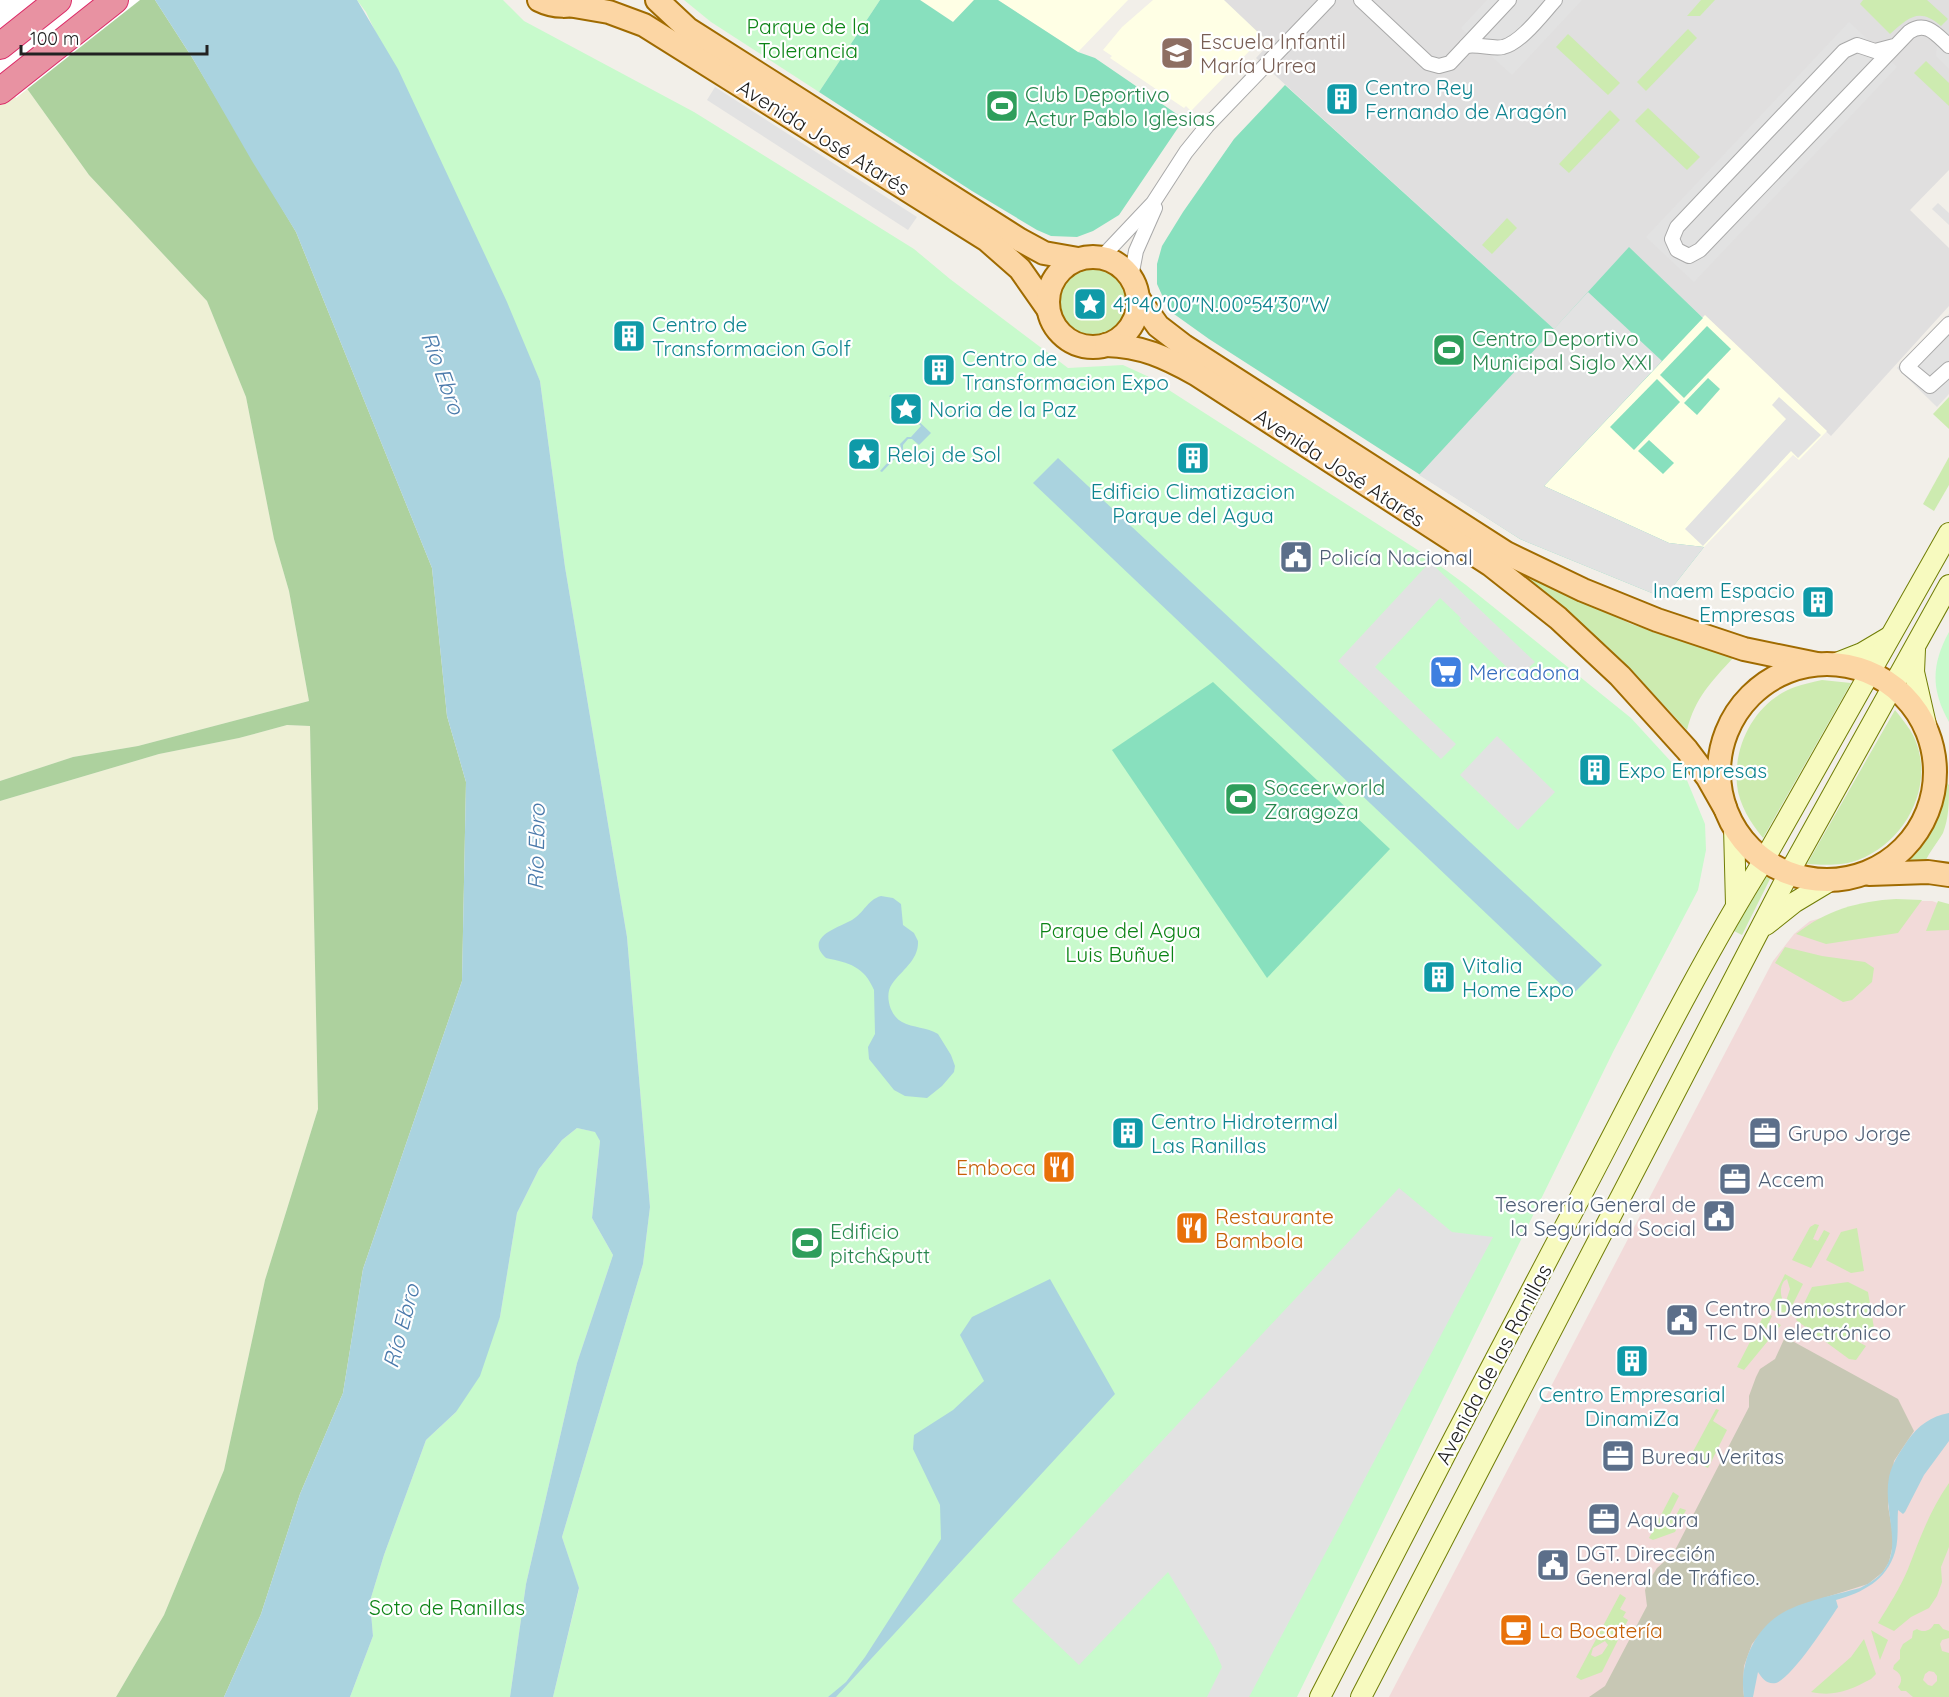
<svg xmlns="http://www.w3.org/2000/svg" width="1949" height="1697" font-family="Quicksand,sans-serif">
<style>
.residential{fill:#e0dfdf}
.commercial{fill:#f2dad9}
.education{fill:#ffffe5}
.construction{fill:#c7c7b4}
.farmland{fill:#eef0d5}
.grass{fill:#cdebb0;fill-rule:evenodd}
.forest{fill:#add19e}
.park{fill:#c8facc}
.pitch{fill:#88e0be}
.parking{fill:#e2e2e2}
.water{fill:#aad3df}
.pier{fill:#fff}
.lines{fill:none;stroke-linecap:round;stroke-linejoin:round}
.street-casing{stroke:#a9a9a9;stroke-width:16}
.secondary-casing{stroke:#707d05;stroke-width:22}
.primary-casing{stroke:#a06b00;stroke-width:26}
.highway-casing{stroke:#dc2a67;stroke-width:28}
.street{stroke:#fff;stroke-width:14}
.secondary{stroke:#f7fabf;stroke-width:20}
.primary{stroke:#fcd6a4;stroke-width:22}
.highway{stroke:#e892a2;stroke-width:26}
.labels{text-anchor:middle;dominant-baseline:central;stroke-width:4.5;stroke-linejoin:round;paint-order:stroke}
.park-label{font-size:21px;fill:#0c8416;stroke:#fff}
.education-label{font-size:21px;fill:#785e54;stroke:#fff;text-anchor:start}
.culture-label{font-size:21px;fill:#0d838f;stroke:#fff;text-anchor:start}
.leisure-label{font-size:21px;fill:#27864d;stroke:#fff;text-anchor:start}
.street-label{font-size:21px;fill:#222;stroke:#fff}
.service-label{font-size:21px;fill:#4e5e75;stroke:#fff;text-anchor:start}
.shop-label{font-size:21px;fill:#366cbe;stroke:#fff;text-anchor:start}
.food-label{font-size:21px;fill:#c56008;stroke:#fff;text-anchor:start}
.water-label{font-size:22px;font-style:italic;fill:#4a7aab;stroke:#fff}
</style>
<rect width="100%" height="100%" fill="#f2efe9"/>
<polygon class="residential" points="1218,0 1949,0 1949,170 1910,210 1949,248 1949,306 1831,436 1700,315 1629,248 1554,329 1256,58 1270,43"/>
<polygon class="commercial" points="1885,901 1932,901 1949,907 1949,1697 1389,1697 1773,961 1794,934 1810,921"/>
<g class="education">
<polygon points="920,0 974,0 953,22"/>
<polygon points="998,0 1128,0 1078,52"/>
<polygon points="1153,0 1224,0 1263,37 1191,111 1186,106 1184,108 1110,58 1112,56 1103,50 1122,27"/>
<polygon points="1705,315 1827,431 1799,460 1793,455 1704,547 1669,543 1544,486"/>
</g>
<polygon class="construction" points="1785,1337 1898,1399 1914,1431 1894,1461 1888,1506 1894,1540 1889,1562 1883,1572 1868,1584 1798,1606 1765,1628 1752,1644 1744,1666 1743,1687 1744,1697 1589,1697 1605,1686 1647,1606 1645,1590 1648,1582 1657,1568 1673,1554 1749,1407 1749,1396 1756,1377 1760,1369 1775,1359"/>
<g class="farmland">
<polygon points="0,51 89,175 207,301 246,397 274,539 289,591 309,701 138,746 73,757 0,781"/>
<polygon points="287,725 310,726 318,1109 265,1280 224,1470 164,1615 116,1697 0,1697 0,801 159,754 239,738"/>
</g>
<g class="grass">
<polygon points="1701,0 1715,0 1700,16 1687,16"/>
<path d="M1863 0H1927L1948 19 1941 26C1919 7 1909 17 1890 34L1860 4Z"/>
<polygon points="1688,29 1697,38 1646,91 1637,82"/>
<polygon points="1568,34 1620,83 1608,95 1556,47"/>
<polygon points="1926,61 1949,83 1949,106 1914,73"/>
<polygon points="1648,108 1700,157 1687,170 1635,121"/>
<polygon points="1610,110 1620,120 1569,173 1559,164"/>
<polygon points="1507,218 1517,228 1492,254 1482,245"/>
<circle cx="1093" cy="302" r="34"/>
<polygon points="1949,397 1949,429 1933,414"/>
<polygon points="1949,457 1949,485 1934,511 1923,504"/>
<path d="M1521 571 1631 624 1733 658C1711 682 1695 698 1687 730L1635 674 1609 648 1520 573Z"/>
<path d="M1822 680 1851 683 1763 838C1751 823 1739 805 1737 785 1733 744 1756 701 1795 687 1803 684 1813 682 1822 680Z"/>
<path d="M1895 710C1902 719 1909 727 1914 737 1936 786 1905 842 1858 860 1843 866 1823 865 1807 864Z"/>
<path d="M1946 782 1949 785C1949 802 1949 818 1943 833 1937 843 1930 851 1925 862H1908C1931 840 1944 813 1946 782Z"/>
<polygon points="1768,874 1772,875 1742,935 1734,931"/>
<path d="M1896 899 1922 900 1898 933 1826 944 1796 934C1826 910 1859 901 1896 899Z"/>
<polygon points="1938,901 1949,904 1949,930 1926,931"/>
<polygon points="1785,947 1822,956 1865,962 1874,968 1872,982 1852,1000 1843,1002 1775,963"/>
<polygon points="1815,1224 1819,1225 1813,1239 1818,1241 1824,1230 1830,1233 1811,1268 1792,1260 1810,1227"/>
<polygon points="1857,1228 1864,1271 1851,1273 1826,1260 1841,1232"/>
<path d="M1785 1274 1803 1284 1790 1310 1794 1313 1792 1316 1788 1314 1786 1316 1768 1308ZM1787 1279 1790 1289 1786 1301H1783C1780 1294 1780 1287 1784 1281Z"/>
<polygon points="1848,1282 1868,1292 1874,1328 1871,1335 1859,1329 1853,1339 1866,1346 1856,1360 1849,1359 1796,1320 1812,1287"/>
<polygon points="1765,1313 1772,1316 1765,1331 1770,1334 1777,1323 1781,1325 1744,1370 1737,1367"/>
<polygon points="1716,1409 1719,1410 1713,1421 1727,1430 1708,1468 1689,1459"/>
<path d="M1949 1483V1547L1941 1567 1942 1582 1937 1596 1929 1608 1911 1617 1894 1631 1878 1623C1889 1605 1900 1588 1908 1569 1920 1538 1930 1510 1949 1483Z"/>
<polygon points="1673,1492 1679,1496 1669,1516 1674,1519 1680,1508 1686,1510 1675,1532 1653,1540 1649,1538"/>
<path d="M1620 1594 1626 1598 1620 1609 1626 1612 1623 1617 1628 1620 1602 1672 1581 1680 1576 1677ZM1605 1641 1608 1645 1602 1654 1595 1657 1591 1655 1593 1648Z"/>
<path d="M1934 1624H1939L1943 1629 1949 1631V1638L1942 1640 1940 1644 1942 1651 1949 1653V1697H1913L1906 1691H1901L1898 1687C1904 1680 1901 1673 1893 1669L1894 1665 1900 1659V1650L1903 1644 1912 1638 1913 1631 1917 1629C1923 1633 1931 1631 1934 1624ZM1929 1671 1934 1672 1937 1676V1681L1932 1686 1928 1685 1923 1680 1925 1674Z"/>
<polygon points="1871,1630 1888,1640 1880,1660"/>
<path d="M1864 1639 1876 1674 1871 1679C1850 1690 1835 1697 1811 1692L1851 1657Z"/>
</g>
<polygon class="forest" points="0,0 155,0 193,59 296,232 432,568 447,716 466,782 462,981 363,1269 343,1393 300,1494 261,1614 224,1697 116,1697 164,1615 224,1470 265,1280 318,1109 310,726 287,725 239,738 159,754 0,801 0,781 73,757 138,746 309,701 289,591 274,539 246,397 207,301 89,175 0,51"/>
<g class="park">
<polygon points="357,0 503,0 524,21 694,112 914,249 950,279 1068,368 1123,365 1147,376 1424,554 1466,585 1631,718 1686,778 1705,824 1706,850 1698,890 1613,1052 1297,1697 553,1697 579,1589 562,1537 643,1264 650,1207 627,937 565,567 540,381 366,12"/>
<polygon points="684,0 880,0 819,92 711,22"/>
<path d="M1949 632V722C1931 690 1931 665 1949 632Z"/>
<polygon points="577,1128 596,1132 600,1141 592,1218 613,1255 577,1363 526,1584 510,1697 350,1697 373,1636 370,1601 384,1555 426,1440 456,1412 500,1317 517,1213 539,1169 562,1140"/>
</g>
<g class="pitch">
<polygon points="880,0 920,0 953,22 974,0 998,0 1078,52 1095,58 1184,119 1119,215 1093,231 1077,237 1051,236 1037,230 972,191 819,92"/>
<polygon points="1285,85 1554,329 1629,247 1703,318 1544,486 1669,543 1704,547 1664,598 1520,539 1209,339 1174,314 1166,304 1157,284 1157,264 1162,246 1183,212 1234,139"/>
<polygon points="1707,326 1731,349 1684,398 1660,375"/>
<polygon points="1708,378 1720,389 1697,415 1684,403"/>
<polygon points="1657,379 1680,402 1634,450 1610,427"/>
<polygon points="1649,440 1674,463 1663,474 1638,451"/>
<polygon points="1213,682 1390,849 1267,978 1112,750"/>
</g>
<g class="parking">
<polygon points="1487,0 1582,0 1512,75 1461,28"/>
<polygon points="1849,22 1897,67 1694,282 1646,237"/>
<polygon points="1949,34 1949,69 1936,56 1937,46"/>
<polygon points="715,87 917,217 908,230 707,100"/>
<polygon points="1938,203 1949,213 1949,225 1932,209"/>
<polygon points="1588,292 1662,361 1544,486 1669,543 1704,547 1664,598 1520,539 1419,475"/>
<polygon points="1949,314 1949,394 1937,407 1897,368"/>
<polygon points="1779,397 1821,435 1798,458 1791,451 1703,546 1685,529 1786,419 1772,405"/>
<polygon points="1430,562 1535,662 1518,678 1459,621 1461,618 1440,598 1375,667 1456,744 1441,759 1338,661"/>
<polygon points="1497,736 1555,792 1518,830 1460,775"/>
<polygon points="1399,1188 1452,1232 1493,1237 1249,1697 1207,1697 1222,1667 1214,1648 1168,1572 1079,1665 1012,1601"/>
</g>
<g class="water">
<polygon points="155,0 357,0 398,69 507,302 540,381 565,567 627,937 650,1207 643,1264 562,1537 579,1588 553,1697 510,1697 526,1584 577,1363 613,1255 592,1218 600,1141 595,1132 577,1128 562,1140 539,1169 517,1213 500,1317 480,1376 456,1412 426,1440 384,1555 370,1601 373,1636 350,1697 224,1697 261,1614 300,1494 343,1393 363,1269 462,981 466,782 447,716 432,568 296,232 252,161 193,59"/>
<polygon points="891,395 931,433 919,445 912,439 908,439 903,445 903,450 882,472 880,471 901,448 900,444 907,437 911,437 921,426 889,396"/>
<polygon points="1058,458 1602,965 1572,995 1033,483"/>
<path d="M881 896 893 898 901 904 903 925 914 933 918 941C919 960 902 970 892 984 884 995 890 1016 902 1022 913 1028 927 1027 938 1034L951 1055 955 1066 954 1072 942 1086 927 1098 905 1096 894 1090 869 1059 868 1047 875 1034 874 990C864 966 849 963 826 958 803 937 840 927 852 920 864 913 867 900 881 896Z"/>
<polygon points="1050,1279 1115,1394 836,1697 828,1697 846,1682 865,1657 941,1539 940,1505 913,1449 914,1435 953,1410 984,1381 960,1335 972,1317"/>
<path d="M1949 1413V1441L1924 1475 1905 1512 1903 1514 1898 1510C1897 1524 1899 1539 1895 1552 1887 1580 1862 1593 1836 1600L1838 1607C1828 1622 1792 1678 1776 1683 1767 1685 1762 1678 1758 1672L1753 1697H1744C1739 1666 1752 1633 1779 1615 1801 1601 1835 1595 1860 1588 1915 1563 1881 1520 1889 1477 1892 1463 1900 1452 1908 1440 1918 1426 1931 1416 1949 1413Z"/>
</g>
<polygon class="pier" points="0,0 140,0 16,98 0,78"/>
<g class="lines">
<defs>
<g id="street">
<polyline points="1361,0 1428,63 1439,66 1450,63 1509,0"/>
<path d="M1466 46C1479 44 1492 49 1503 47 1521 43 1543 13 1555 0"/>
<path d="M1894 46 1875 51 1857 45 1844 51 1677 227 1672 239 1677 250 1689 256 1700 250 1909 32C1926 20 1937 35 1949 46"/>
<polyline points="1102,257 1153,203 1186,152 1207,126 1328,0"/>
<polyline points="1131,277 1136,251 1155,208"/>
<polyline points="1949,324 1907,367 1930,386 1949,369"/>
</g>
<g id="secondary">
<polyline points="1915,649 1914,672 1927,729"/>
<polyline points="1834,664 1862,653 1889,637"/>
<polyline points="1734,827 1736,905"/>
<polyline points="1766,925 1795,902 1830,881"/>
<path d="M1320 1697C1406 1529 1494 1361 1582 1194 1641 1082 1697 968 1764 860L1949 533"/>
<polyline points="1361,1697 1789,873 1949,585"/>
</g>
<g id="primary">
<path d="M539 0C555 8 570 7 587 2"/>
<polyline points="657,0 688,29 1020,240 1044,253 1078,259"/>
<polyline points="574,6 609,12 644,25 987,240 1020,269 1048,309"/>
<circle cx="1093" cy="302" r="45"/>
<polyline points="1138,298 1158,326 1184,346 1506,553 1583,590 1657,620 1744,649 1817,664"/>
<path d="M1106 345C1142 346 1165 357 1196 374L1491 565 1558 618 1620 676 1687 750 1708 778 1725 808"/>
<circle cx="1827" cy="772" r="108"/>
<polyline points="1869,874 1928,872 1949,875"/>
</g>
<g id="highway">
<polyline points="0,46 58,0"/>
<polyline points="0,91 115,0"/>
</g>
</defs>
<use href="#street" class="street-casing"/>
<use href="#secondary" class="secondary-casing"/>
<use href="#primary" class="primary-casing"/>
<use href="#highway" class="highway-casing"/>
<use href="#street" class="street"/>
<use href="#secondary" class="secondary"/>
<use href="#primary" class="primary"/>
<use href="#highway" class="highway"/>
</g>
<defs>
<symbol id="school-square" viewBox="-11 -11 22 22"><rect x="-9" y="-9" width="18" height="18" rx="4" fill="#8d6e63" stroke="#fff"/><path d="M0-5L7-2L0 1L-7-2ZM-4 1L0 2.5L4 1V4Q0 6-4 4Z" fill="#fff"/></symbol>
<symbol id="building-square" viewBox="-11 -11 22 22"><rect x="-9" y="-9" width="18" height="18" rx="4" fill="#0f9aa8" stroke="#fff"/><path d="M-4-6H4V6H1V3H-1V6H-4ZM-2.5-4.3h1.7v1.8h-1.7ZM.8-4.3h1.7v1.8H.8ZM-2.5-1h1.7V.8h-1.7ZM.8-1h1.7V.8H.8Z" fill="#fff"/></symbol>
<symbol id="stadium-square" viewBox="-11 -11 22 22"><rect x="-9" y="-9" width="18" height="18" rx="4" fill="#2e9e5b" stroke="#fff"/><path d="M0-5a6.5 5 0 1 0 0 10a6.5 5 0 1 0 0-10ZM-3.5-1.8h7v3.6h-7Z" fill="#fff"/></symbol>
<symbol id="sight-square" viewBox="-11 -11 22 22"><rect x="-9" y="-9" width="18" height="18" rx="4" fill="#0f9aa8" stroke="#fff"/><path d="M0-6L1.8-2.2L6-1.7L2.9 1.2L3.7 5.4L0 3.3L-3.7 5.4L-2.9 1.2L-6-1.7L-1.8-2.2Z" fill="#fff"/></symbol>
<symbol id="civic-square" viewBox="-11 -11 22 22"><rect x="-9" y="-9" width="18" height="18" rx="4" fill="#5c6f8a" stroke="#fff"/><path d="M-.6-6.5H3V-4.5H.6V-3L4-1V1h2V6H-6V1h2V-1L-.6-3ZM-1.2 2.5V6h2.4V2.5Z" fill="#fff"/></symbol>
<symbol id="supermarket-square" viewBox="-11 -11 22 22"><rect x="-9" y="-9" width="18" height="18" rx="4" fill="#3f7fe0" stroke="#fff"/><path d="M-6-5.5h2.5l.6 2H6L4.5 2H-2.5L-4.4-4H-6ZM-1.5 3.2a1.3 1.3 0 1 0 .1 0ZM3 3.2a1.3 1.3 0 1 0 .1 0Z" fill="#fff"/></symbol>
<symbol id="office-square" viewBox="-11 -11 22 22"><rect x="-9" y="-9" width="18" height="18" rx="4" fill="#5c6f8a" stroke="#fff"/><path d="M-6-3h4V-5.5h4V-3h4V5H-6ZM-1-4.5V-3h2v-1.5ZM-6 0V1H6V0Z" fill="#fff"/></symbol>
<symbol id="restaurant-square" viewBox="-11 -11 22 22"><rect x="-9" y="-9" width="18" height="18" rx="4" fill="#e8710a" stroke="#fff"/><path d="M-5-6h1v4h1v-4h1v4h1v-4h1v5L-1.5 .5V6h-2V.5L-5-1ZM5-6V6H3V1.5H1.5Q1.5-4 5-6Z" fill="#fff"/></symbol>
<symbol id="cafe-square" viewBox="-11 -11 22 22"><rect x="-9" y="-9" width="18" height="18" rx="4" fill="#e8710a" stroke="#fff"/><path d="M-5.5-4.5H6V0H3Q3 3.5 0 3.5H-2.5Q-5.5 3.5-5.5 0ZM3-3.2v2h1.7v-2ZM-6 4.5H4V6H-6Z" fill="#fff"/></symbol>
</defs>
<g fill-rule="evenodd">
<use href="#school-square" x="1158" y="34" width="38" height="38"/>
<use href="#building-square" x="1323" y="80" width="38" height="38"/>
<use href="#stadium-square" x="983" y="87" width="38" height="38"/>
<use href="#sight-square" x="1071" y="285" width="38" height="38"/>
<use href="#building-square" x="610" y="317" width="38" height="38"/>
<use href="#stadium-square" x="1430" y="331" width="38" height="38"/>
<use href="#building-square" x="920" y="351" width="38" height="38"/>
<use href="#sight-square" x="887" y="390" width="38" height="38"/>
<use href="#sight-square" x="845" y="435" width="38" height="38"/>
<use href="#building-square" x="1174" y="439" width="38" height="38"/>
<use href="#civic-square" x="1277" y="538" width="38" height="38"/>
<use href="#building-square" x="1799" y="583" width="38" height="38"/>
<use href="#supermarket-square" x="1427" y="653" width="38" height="38"/>
<use href="#building-square" x="1576" y="751" width="38" height="38"/>
<use href="#stadium-square" x="1222" y="780" width="38" height="38"/>
<use href="#building-square" x="1420" y="958" width="38" height="38"/>
<use href="#building-square" x="1109" y="1114" width="38" height="38"/>
<use href="#office-square" x="1746" y="1114" width="38" height="38"/>
<use href="#restaurant-square" x="1040" y="1148" width="38" height="38"/>
<use href="#office-square" x="1716" y="1160" width="38" height="38"/>
<use href="#civic-square" x="1700" y="1197" width="38" height="38"/>
<use href="#restaurant-square" x="1173" y="1209" width="38" height="38"/>
<use href="#stadium-square" x="788" y="1224" width="38" height="38"/>
<use href="#civic-square" x="1663" y="1301" width="38" height="38"/>
<use href="#building-square" x="1613" y="1342" width="38" height="38"/>
<use href="#office-square" x="1599" y="1437" width="38" height="38"/>
<use href="#office-square" x="1585" y="1500" width="38" height="38"/>
<use href="#civic-square" x="1534" y="1546" width="38" height="38"/>
<use href="#cafe-square" x="1497" y="1611" width="38" height="38"/>
</g>
<g class="labels">
<g class="park-label">
<text x="808" y="26">Parque de la<tspan x="808" dy="24">Tolerancia</tspan></text>
<text x="1120" y="930">Parque del Agua<tspan x="1120" dy="24">Luis Buñuel</tspan></text>
<text x="447" y="1607">Soto de Ranillas</text>
</g>
<g class="education-label">
<text x="1200" y="41">Escuela Infantil<tspan x="1200" dy="24">María Urrea</tspan></text>
</g>
<g class="culture-label">
<text x="1365" y="87">Centro Rey<tspan x="1365" dy="24">Fernando de Aragón</tspan></text>
<text x="1113" y="304">41º40'00''N.00º54'30''W</text>
<text x="652" y="324">Centro de<tspan x="652" dy="24">Transformacion Golf</tspan></text>
<text x="962" y="358">Centro de<tspan x="962" dy="24">Transformacion Expo</tspan></text>
<text x="929" y="409">Noria de la Paz</text>
<text x="887" y="454">Reloj de Sol</text>
<text x="1193" y="491" text-anchor="middle">Edificio Climatizacion<tspan x="1193" dy="24">Parque del Agua</tspan></text>
<text x="1795" y="590" text-anchor="end">Inaem Espacio<tspan x="1795" dy="24">Empresas</tspan></text>
<text x="1618" y="770">Expo Empresas</text>
<text x="1462" y="965">Vitalia<tspan x="1462" dy="24">Home Expo</tspan></text>
<text x="1151" y="1121">Centro Hidrotermal<tspan x="1151" dy="24">Las Ranillas</tspan></text>
<text x="1632" y="1394" text-anchor="middle">Centro Empresarial<tspan x="1632" dy="24">DinamiZa</tspan></text>
</g>
<g class="leisure-label">
<text x="1025" y="94">Club Deportivo<tspan x="1025" dy="24">Actur Pablo Iglesias</tspan></text>
<text x="1472" y="338">Centro Deportivo<tspan x="1472" dy="24">Municipal Siglo XXI</tspan></text>
<text x="1264" y="787">Soccerworld<tspan x="1264" dy="24">Zaragoza</tspan></text>
<text x="830" y="1231">Edificio<tspan x="830" dy="24">pitch&amp;putt</tspan></text>
</g>
<g class="street-label">
<text transform="translate(824 137) rotate(32)">Avenida José Atarés</text>
<text transform="translate(1340 467) rotate(33)">Avenida José Atarés</text>
<text transform="translate(1493 1364) rotate(-62)">Avenida de las Ranillas</text>
</g>
<g class="service-label">
<text x="1319" y="557">Policía Nacional</text>
<text x="1788" y="1133">Grupo Jorge</text>
<text x="1758" y="1179">Accem</text>
<text x="1696" y="1204" text-anchor="end">Tesorería General de<tspan x="1696" dy="24">la Seguridad Social</tspan></text>
<text x="1705" y="1308">Centro Demostrador<tspan x="1705" dy="24">TIC DNI electrónico</tspan></text>
<text x="1641" y="1456">Bureau Veritas</text>
<text x="1627" y="1519">Aquara</text>
<text x="1576" y="1553">DGT. Dirección<tspan x="1576" dy="24">General de Tráfico.</tspan></text>
</g>
<g class="shop-label">
<text x="1469" y="672">Mercadona</text>
</g>
<g class="food-label">
<text x="1036" y="1167" text-anchor="end">Emboca</text>
<text x="1215" y="1216">Restaurante<tspan x="1215" dy="24">Bambola</tspan></text>
<text x="1539" y="1630">La Bocatería</text>
</g>
<g class="water-label">
<text transform="translate(443 373) rotate(70)">Río Ebro</text>
<text transform="translate(536 847) rotate(-89)">Río Ebro</text>
<text transform="translate(401 1326) rotate(-75)">Río Ebro</text>
</g>
</g>
<path d="M21 45v9h186v-9" fill="none" stroke="#222222" stroke-width="3"/>
<text x="30" y="45" font-size="18" fill="#222222" stroke="#ffffff" stroke-width="4.5" paint-order="stroke">100 m</text>
</svg>
